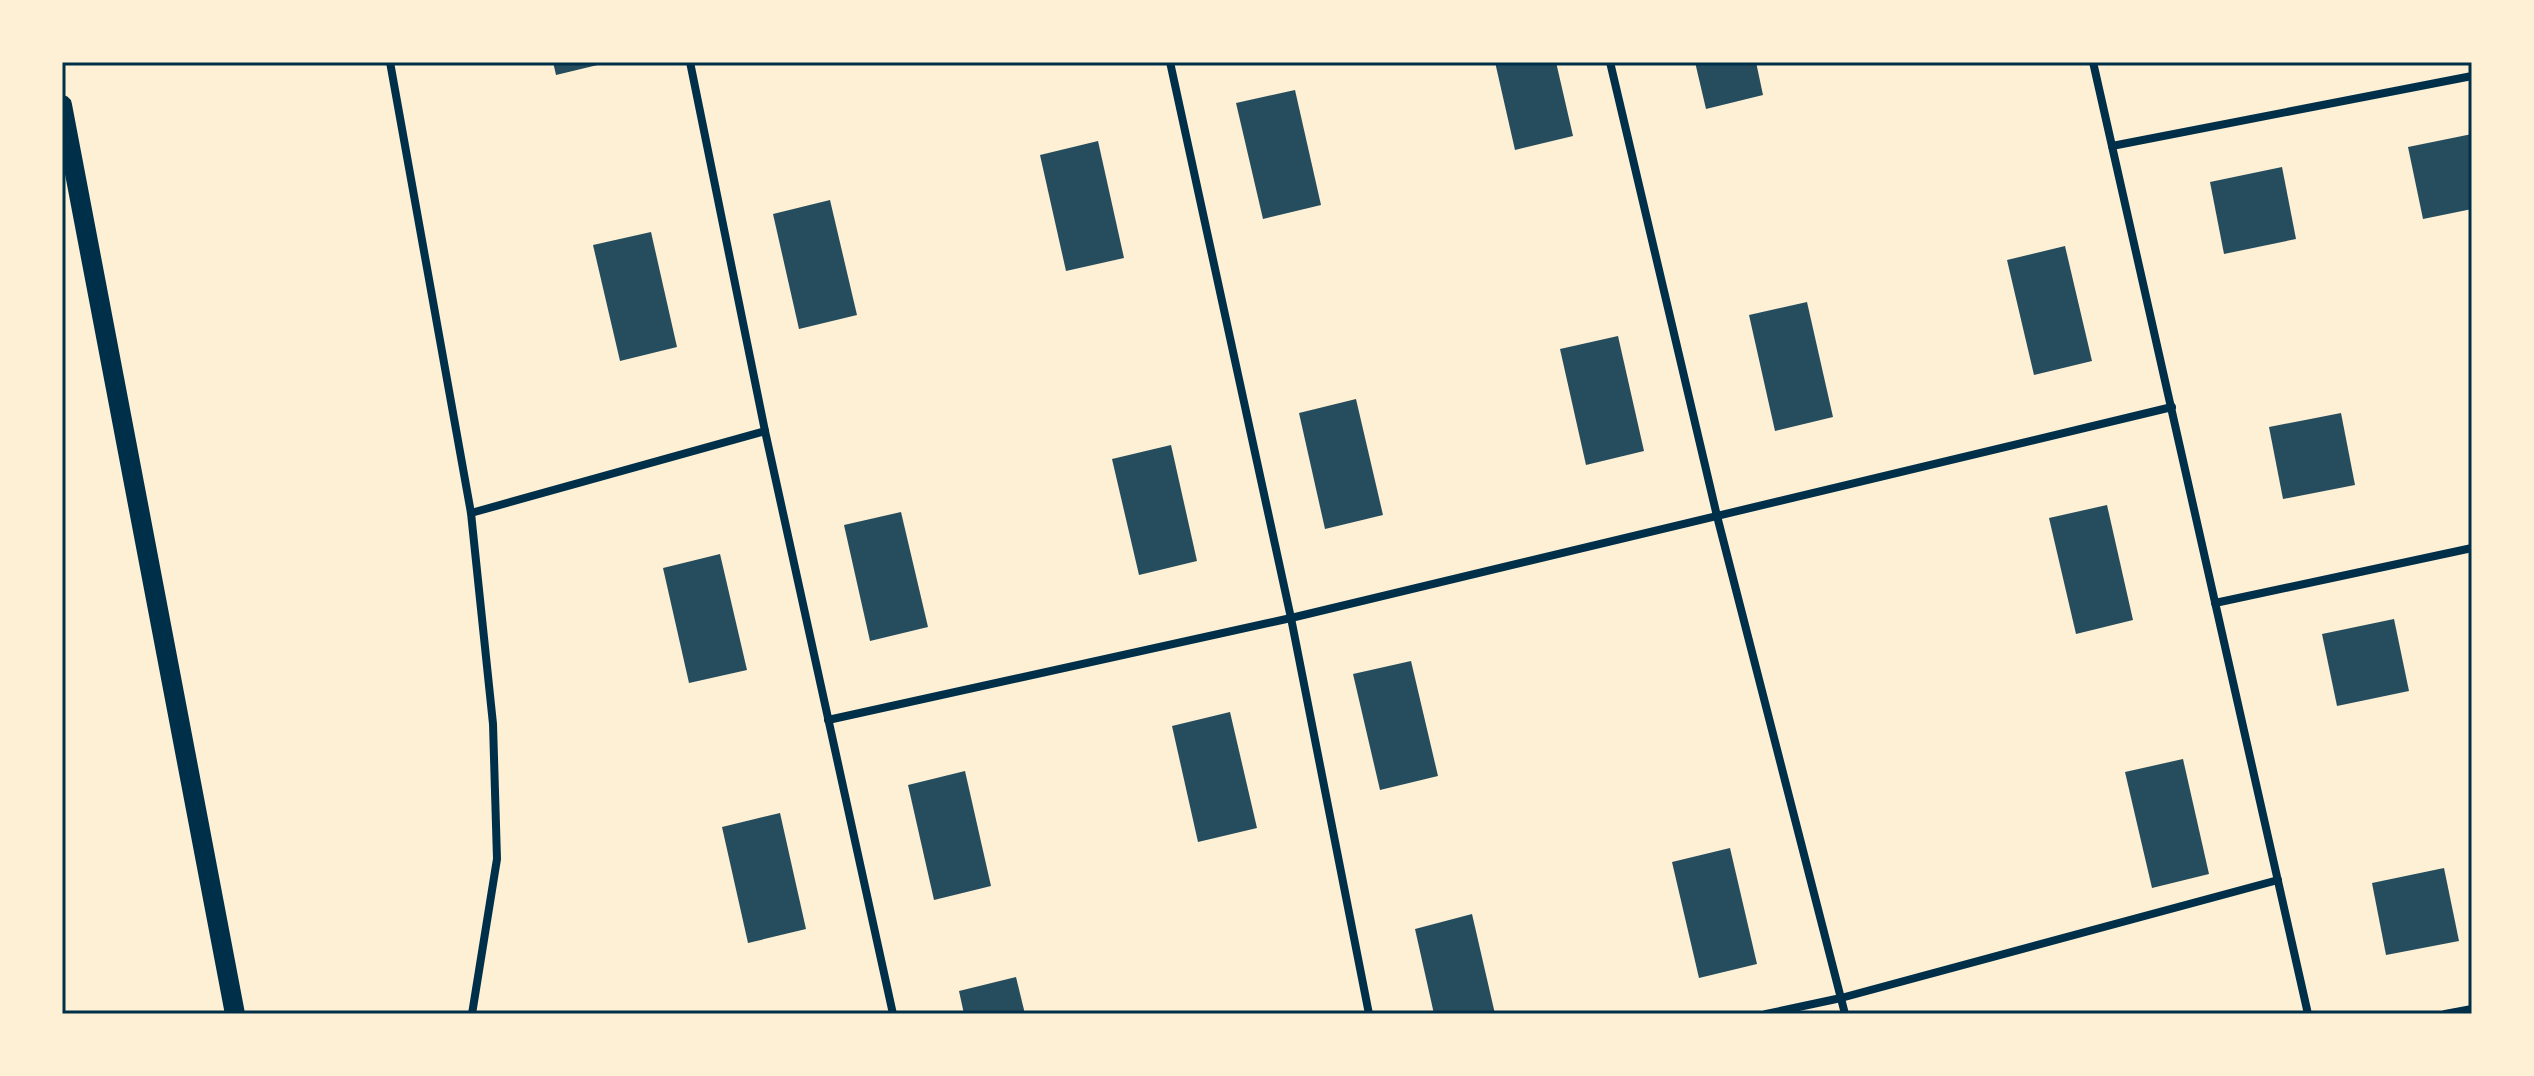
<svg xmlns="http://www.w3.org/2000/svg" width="2534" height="1076" font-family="'Alegreya Sans',sans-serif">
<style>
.building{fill:#264d5e}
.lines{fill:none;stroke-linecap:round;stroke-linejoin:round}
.minor{stroke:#003049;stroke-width:8}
.primary{stroke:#003049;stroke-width:20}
.neatline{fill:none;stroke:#003049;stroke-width:3}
</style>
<rect width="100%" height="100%" fill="#fdf0d5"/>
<g class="building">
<polygon points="553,62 606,62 606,63 556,75"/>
<polygon points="1495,62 1556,62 1573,136 1515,150"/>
<polygon points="1695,62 1756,62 1763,95 1706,109"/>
<polygon points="1295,90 1321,205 1263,219 1236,103"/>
<polygon points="2472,134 2472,209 2423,219 2408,147"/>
<polygon points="1098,141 1124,258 1066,271 1040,155"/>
<polygon points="2282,167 2296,239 2224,254 2210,182"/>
<polygon points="830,200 857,315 799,329 773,214"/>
<polygon points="651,232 677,347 620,361 593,245"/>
<polygon points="2065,246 2092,361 2034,375 2007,260"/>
<polygon points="1807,302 1833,417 1775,431 1749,315"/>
<polygon points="1618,336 1644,451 1586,465 1560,349"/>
<polygon points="1356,399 1383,515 1325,529 1299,413"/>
<polygon points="2341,413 2355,485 2283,499 2269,427"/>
<polygon points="1171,445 1197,561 1139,575 1112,459"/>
<polygon points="2107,505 2133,620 2076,634 2049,518"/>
<polygon points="901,512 928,627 870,641 844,525"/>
<polygon points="720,554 747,670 689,683 663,568"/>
<polygon points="2394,619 2409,691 2337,706 2322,634"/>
<polygon points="1411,661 1438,776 1380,790 1353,674"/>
<polygon points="1230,712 1257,828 1198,842 1172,726"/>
<polygon points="2183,759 2209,874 2152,888 2125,772"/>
<polygon points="965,771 991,886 934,900 908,785"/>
<polygon points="780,813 806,929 748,943 722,827"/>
<polygon points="1730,848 1757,964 1699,978 1672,862"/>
<polygon points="2444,868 2459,941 2386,955 2372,883"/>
<polygon points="1472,914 1495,1014 1434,1014 1415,929"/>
<polygon points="1016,977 1025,1014 964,1014 959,991"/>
</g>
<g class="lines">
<g class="minor">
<polyline points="390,62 471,513 493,724 497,859 472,1014"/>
<polyline points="1170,62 1291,618 1369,1014"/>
<polyline points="1610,62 1717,516 1845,1014"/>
<polyline points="2093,62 2308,1014"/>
<polyline points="2112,146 2472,76"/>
<polyline points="765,431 893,1014"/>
<polyline points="471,513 765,431 690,62"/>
<polyline points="2215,603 2472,548"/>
<polyline points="828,720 1291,618 2172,407"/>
<polyline points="1766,1014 1841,998 2278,880"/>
<polyline points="2445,1014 2472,1009"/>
</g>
<polyline class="primary" points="62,105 235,1014"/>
</g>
<rect width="2534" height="1076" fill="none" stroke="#fdf0d5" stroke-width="128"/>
<rect x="64" y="64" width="2406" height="948" class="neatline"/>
</svg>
